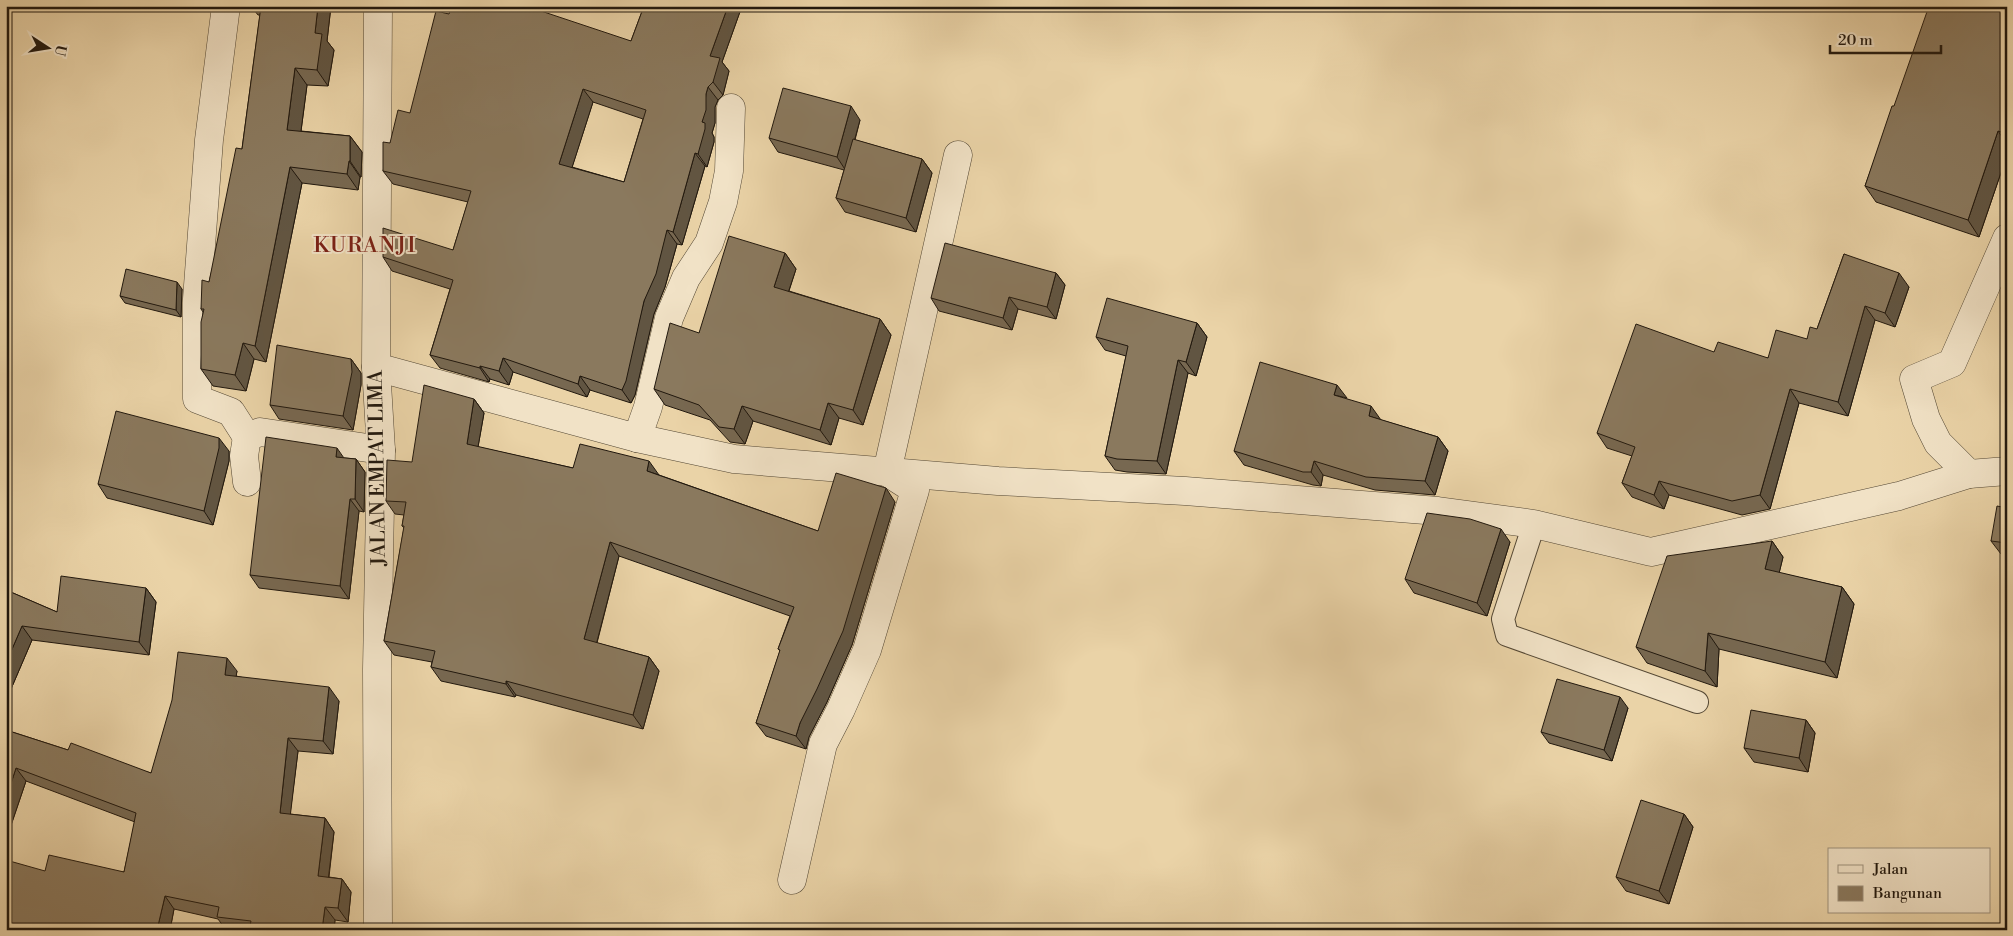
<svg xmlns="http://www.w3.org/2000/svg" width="2013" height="936" font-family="'Libre Bodoni',serif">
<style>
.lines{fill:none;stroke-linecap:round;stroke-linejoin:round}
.service-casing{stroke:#534734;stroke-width:24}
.minor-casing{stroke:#534734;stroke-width:29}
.service{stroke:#f1e2c6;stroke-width:22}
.minor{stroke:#f1e2c6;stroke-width:28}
.wall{fill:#776851;stroke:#21180e;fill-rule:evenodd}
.shaded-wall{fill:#615542;stroke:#21180e}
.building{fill:#8a795e;stroke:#21180e;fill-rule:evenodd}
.labels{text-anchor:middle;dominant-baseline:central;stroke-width:4;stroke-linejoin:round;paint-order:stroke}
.street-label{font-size:20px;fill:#21180e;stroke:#f1e2c6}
.quarter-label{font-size:22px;letter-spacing:1px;fill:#7a1f14;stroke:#f1e2c6}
</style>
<rect width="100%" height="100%" fill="#ead3a7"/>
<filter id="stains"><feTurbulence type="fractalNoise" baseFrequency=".004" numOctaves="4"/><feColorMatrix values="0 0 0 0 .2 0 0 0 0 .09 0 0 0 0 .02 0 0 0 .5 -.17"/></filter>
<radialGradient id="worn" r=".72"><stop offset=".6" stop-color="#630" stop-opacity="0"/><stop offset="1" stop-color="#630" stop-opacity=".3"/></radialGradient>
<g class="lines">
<defs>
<polyline id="service" points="1534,524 1503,619 1507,635 1697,702"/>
<g id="minor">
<polyline points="226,6 209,140 197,299 197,399 231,412 247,437"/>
<polyline points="376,367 637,438 734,459 998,481 1185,491 1438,511 1534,524 1651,552 1899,496 1969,474 2007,471"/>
<polyline points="637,438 648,407 669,318 686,278 709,243 723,202 729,171 731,108"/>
<polyline points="1969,474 1938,443 1926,419 1914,379 1952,363 2007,238"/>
<polyline points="247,482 244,456 247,437 260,432 381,450"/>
<polyline points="792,880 823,744 841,709 867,650 915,490 887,472 958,155"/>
<polyline points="378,930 377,669 381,450 376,367 378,6"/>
</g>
</defs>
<use href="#service" class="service-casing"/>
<use href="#minor" class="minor-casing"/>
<use href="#service" class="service"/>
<use href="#minor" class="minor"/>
</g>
<g class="wall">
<polygon points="251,6 331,6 327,41 334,50 328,86 307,85 301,131 350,136 362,152 361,177 360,177 358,190 302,183 266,362 254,359 246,391 213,386 201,369 203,312 201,309 209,282 242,149 260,15 258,15"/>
<path d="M644 6H742L722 62 729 71 723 95 718 100 715 107V123L712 133 714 137V142L707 167 705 166 682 245 677 244 665 287 654 314 635 395 631 403 590 390 587 397 513 372 509 385 490 379 489 382 440 368 430 355 450 289 392 271 383 257 453 250 468 202 393 184 383 171 390 143 410 113 449 14 631 41ZM593 102 643 119 624 182 572 167Z"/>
<polygon points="2007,6 2007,155 1979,237 1876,202 1865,186 1894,106"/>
<polygon points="860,120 855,140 922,159 932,173 916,232 845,212 836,198 844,170 778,152 769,138"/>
<polygon points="785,253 796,269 789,291 880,319 891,335 863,425 839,418 831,445 753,421 745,444 730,442 710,420 665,405 654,389 699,333"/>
<polygon points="1844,254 1909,287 1895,327 1875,320 1848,416 1799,403 1770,509 1742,515 1669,495 1664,509 1632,497 1622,483 1632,456 1607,448 1597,433 1714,352 1768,358 1807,339 1817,329"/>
<polygon points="1056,273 1065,285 1056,319 1018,309 1012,330 939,311 931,298"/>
<polygon points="182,289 181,317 125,303 120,296"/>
<polygon points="1197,323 1207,337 1196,376 1188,373 1166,474 1127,472 1115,470 1105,456 1126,356 1105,350 1096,337"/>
<polygon points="351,359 361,373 361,385 353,430 279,419 270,405"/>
<polygon points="474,399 484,413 478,447 573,468 659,475 818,531 895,502 852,645 827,702 809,737 806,749 766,736 756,723 780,651 778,649 790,616 619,556 597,643 649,657 659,671 643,729 516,695 515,697 441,681 431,667 432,662 394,655 384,641 404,528 402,526 404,515 395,514 386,501 412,462"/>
<polygon points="1347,399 1381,420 1438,437 1448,451 1435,495 1375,490 1323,475 1321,486 1313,485 1244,465 1234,451"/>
<polygon points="229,451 229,461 213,525 107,498 98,484"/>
<polygon points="344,458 356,459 365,472 364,512 359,511 349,599 259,588 250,575"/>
<polygon points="2007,508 2007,555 2001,554 1991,541"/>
<polygon points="1772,541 1783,557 1779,573 1842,587 1854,604 1837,678 1719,649 1717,687 1647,663 1636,647"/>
<polygon points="1510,542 1487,616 1414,593 1405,579"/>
<polygon points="146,588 156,602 149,655 32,640 11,689 6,687 6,590 57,612"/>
<polygon points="237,671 236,676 339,701 333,754 298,751 290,814 325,818 334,832 329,877 342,879 351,892 348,922 335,920 334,930 226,930 218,919 174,909 170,930 6,930 45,871 124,872 135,822 26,781 6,840 6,730 68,750 151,773"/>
<polygon points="1628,708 1612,761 1549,743 1541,732"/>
<polygon points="1806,720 1815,733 1808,772 1754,762 1744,748"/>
<polygon points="1684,814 1693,827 1669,904 1626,891 1616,877"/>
</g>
<g class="shaded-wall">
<polygon points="318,6 331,6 327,41 334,50 328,86 317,70 315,33"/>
<polygon points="728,6 742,6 722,62 729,71 723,95 713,82 710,56"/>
<polygon points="295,68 307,85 299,146 287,130"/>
<polygon points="708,87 718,100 715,107 715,123 712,133 714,137 714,142 707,167 698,154 706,94"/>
<polygon points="583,89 593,102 569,177 559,164"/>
<polygon points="851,106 860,120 846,171 837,157"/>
<polygon points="1998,131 2007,144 2007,155 1979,237 1968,220"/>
<polygon points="350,136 362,152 361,177 350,161"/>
<polygon points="695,153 705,166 682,245 673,232"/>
<polygon points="922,159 932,173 916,232 906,218"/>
<polygon points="349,161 360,177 358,190 347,174"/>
<polygon points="290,167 302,183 266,362 255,346"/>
<polygon points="667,230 677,244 665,287 654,314 635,395 631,403 622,390 644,301"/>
<polygon points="785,253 796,269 785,302 774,287"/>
<polygon points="1056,273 1065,285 1056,319 1047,307"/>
<polygon points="1899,273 1909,287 1895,327 1885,313"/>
<polygon points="177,282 182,289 181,317 176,310"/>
<polygon points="1009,297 1018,309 1012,330 1003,318"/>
<polygon points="1865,306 1875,320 1848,416 1838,402"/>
<polygon points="880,319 891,335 863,425 853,410"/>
<polygon points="1197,323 1207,337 1196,376 1186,362"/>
<polygon points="243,343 254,359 246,391 235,375"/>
<polygon points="503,358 513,372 509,385 499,371"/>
<polygon points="351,359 361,373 361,385 353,430 343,416"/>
<polygon points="1178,360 1188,373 1166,474 1157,461"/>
<polygon points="480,366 490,379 489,382 480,368"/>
<polygon points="580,376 590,390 587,397 578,384"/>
<polygon points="1337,385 1347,398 1334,395"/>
<polygon points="1790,389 1799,403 1770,509 1760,495"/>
<polygon points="474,399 484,413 476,458 467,444"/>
<polygon points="828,403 839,418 831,445 820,430"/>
<polygon points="742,406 753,421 745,444 734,429"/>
<polygon points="1371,406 1381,420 1369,416"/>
<polygon points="1438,437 1448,451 1435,495 1425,481"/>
<polygon points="219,438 229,451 229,461 213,525 204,511"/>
<polygon points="337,448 346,461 336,457"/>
<polygon points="356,459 365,472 364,512 355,499"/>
<polygon points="649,461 659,475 647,471"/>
<polygon points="1314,461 1323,475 1321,486 1311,472"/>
<polygon points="1659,481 1669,495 1664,509 1654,495"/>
<polygon points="886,488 895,502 852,645 827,702 809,737 806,749 796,736 800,723"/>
<polygon points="350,499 359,511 349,599 340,586"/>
<polygon points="1501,529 1510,542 1487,616 1477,603"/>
<polygon points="1772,541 1783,557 1776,586 1765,569"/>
<polygon points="610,542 619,556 594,653 584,639"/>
<polygon points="1842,587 1854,604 1837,678 1825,662"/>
<polygon points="146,588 156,602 149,655 139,642"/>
<polygon points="22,626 32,640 11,689 6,682 6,663"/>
<polygon points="1708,633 1719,649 1717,687 1705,671"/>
<polygon points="649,657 659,671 643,729 633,715"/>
<polygon points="227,658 237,671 234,689 225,675"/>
<polygon points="506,681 516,695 515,697 506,684"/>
<polygon points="329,687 339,701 333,754 323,741"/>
<polygon points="1620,697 1628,708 1612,761 1604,750"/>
<polygon points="1806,720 1815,733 1808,772 1799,758"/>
<polygon points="288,738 298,751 289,826 280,813"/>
<polygon points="16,768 26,781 6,840 6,799"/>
<polygon points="1684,814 1693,827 1669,904 1659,891"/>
<polygon points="325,818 334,832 327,889 318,876"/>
<polygon points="342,879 351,892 348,922 338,908"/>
<polygon points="165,896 174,909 170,930 157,930"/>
<polygon points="325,907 335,920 334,930 322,930"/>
</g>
<g class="building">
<polygon points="261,6 318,6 315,33 322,34 317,70 295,68 287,130 350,136 350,161 349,161 347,174 290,167 255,346 243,343 235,375 201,369 201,322 204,309 201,309 202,280 209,282 236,148 242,149"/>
<path d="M451 6H526L631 41 644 6H728L710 56 720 58 713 82 708 87 706 94V110L702 122 705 123V129L698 154 695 153 673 232 667 230 656 274 644 301 626 381 622 390 580 376 578 384 503 358 499 371 480 366V368L430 355 453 280 383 257V228L453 250 471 191 383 171V142L390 143 398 110 410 113 436 11 449 14ZM583 89 646 110 624 182 559 164Z"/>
<polygon points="1929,6 2007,6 2007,134 1998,131 1968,220 1865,186 1892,106 1894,106"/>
<polygon points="783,88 851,106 837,157 769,138"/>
<polygon points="853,139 922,159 906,218 836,198"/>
<polygon points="729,236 785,253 774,287 880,319 853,410 828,403 820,430 742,406 734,429 719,427 699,405 654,389 670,323 699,333"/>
<polygon points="945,243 1056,273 1047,307 1009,297 1003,318 931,298"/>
<polygon points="1844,254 1899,273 1885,313 1865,306 1838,402 1790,389 1760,495 1732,501 1659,481 1654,495 1622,483 1635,447 1597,433 1636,324 1714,352 1718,342 1768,358 1776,330 1807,339 1810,327 1817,329"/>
<polygon points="126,269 177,282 176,310 120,296"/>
<polygon points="1107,298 1197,323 1186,362 1178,360 1157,461 1117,459 1105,456 1128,346 1096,337"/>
<polygon points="277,345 351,359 352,372 343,416 270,405"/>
<polygon points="1260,362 1337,385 1334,395 1371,406 1369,416 1438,437 1425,481 1366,477 1314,461 1311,472 1303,472 1234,451"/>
<polygon points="424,385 474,399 467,444 573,468 580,444 649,461 647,471 818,531 836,473 886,488 843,631 817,689 800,723 796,736 756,723 780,650 778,649 794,607 610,542 584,639 649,657 633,715 506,681 506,684 431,667 435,651 384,641 404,526 402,526 406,502 386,501 387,460 412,462"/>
<polygon points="116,411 219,438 219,448 204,511 98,484"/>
<polygon points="266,437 337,448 336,457 356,459 355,499 350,499 340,586 250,575"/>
<polygon points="1997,506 2007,508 2007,543 1991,541"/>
<polygon points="1427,513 1470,519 1501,529 1477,603 1405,579"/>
<polygon points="1772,541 1765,569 1842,587 1825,662 1708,633 1705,671 1636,647 1667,556"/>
<polygon points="61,576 146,588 139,642 22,626 6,663 6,590 57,612"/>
<polygon points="178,652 227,658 225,675 329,687 323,741 288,738 280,813 325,818 318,876 342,879 338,908 325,907 322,930 249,930 251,921 217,917 219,907 165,896 157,930 6,930 6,860 45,871 49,855 124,872 136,813 16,768 6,799 6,730 68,750 71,743 151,773 172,700"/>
<polygon points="1557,679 1620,697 1604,750 1541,732"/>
<polygon points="1751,710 1806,720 1799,758 1744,748"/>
<polygon points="1641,800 1684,814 1659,891 1616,877"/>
</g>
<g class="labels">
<g class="street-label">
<text transform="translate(378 468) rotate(-91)">JALAN EMPAT LIMA</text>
</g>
<g class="quarter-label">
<text x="365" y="245">KURANJI</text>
</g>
</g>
<rect width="2013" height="936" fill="none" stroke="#ead3a7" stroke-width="25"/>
<rect x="8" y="8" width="1998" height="921" fill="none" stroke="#21180e" stroke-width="2.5"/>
<rect x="12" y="12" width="1988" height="911" fill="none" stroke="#21180e"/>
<rect x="1828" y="848" width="162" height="65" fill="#f1e2c6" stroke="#9e917c"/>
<rect x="1838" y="865" width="25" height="8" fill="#f1e2c6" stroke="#9e917c"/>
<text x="1873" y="874" font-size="15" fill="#21180e">Jalan</text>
<rect x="1838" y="886" width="25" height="15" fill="#8a795e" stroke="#9e917c"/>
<text x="1873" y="898" font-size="15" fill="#21180e">Bangunan</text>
<g transform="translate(48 48) rotate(102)" stroke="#f1e2c6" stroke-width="4" paint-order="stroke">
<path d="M0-4L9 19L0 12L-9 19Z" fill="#21180e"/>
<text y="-8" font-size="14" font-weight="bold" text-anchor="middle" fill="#21180e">U</text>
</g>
<path d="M1830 45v8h111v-8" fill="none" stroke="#21180e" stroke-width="2.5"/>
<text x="1838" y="45" font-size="15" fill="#21180e" stroke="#f1e2c6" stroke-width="4" paint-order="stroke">20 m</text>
<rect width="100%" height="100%" filter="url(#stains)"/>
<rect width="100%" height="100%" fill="url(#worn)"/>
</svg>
